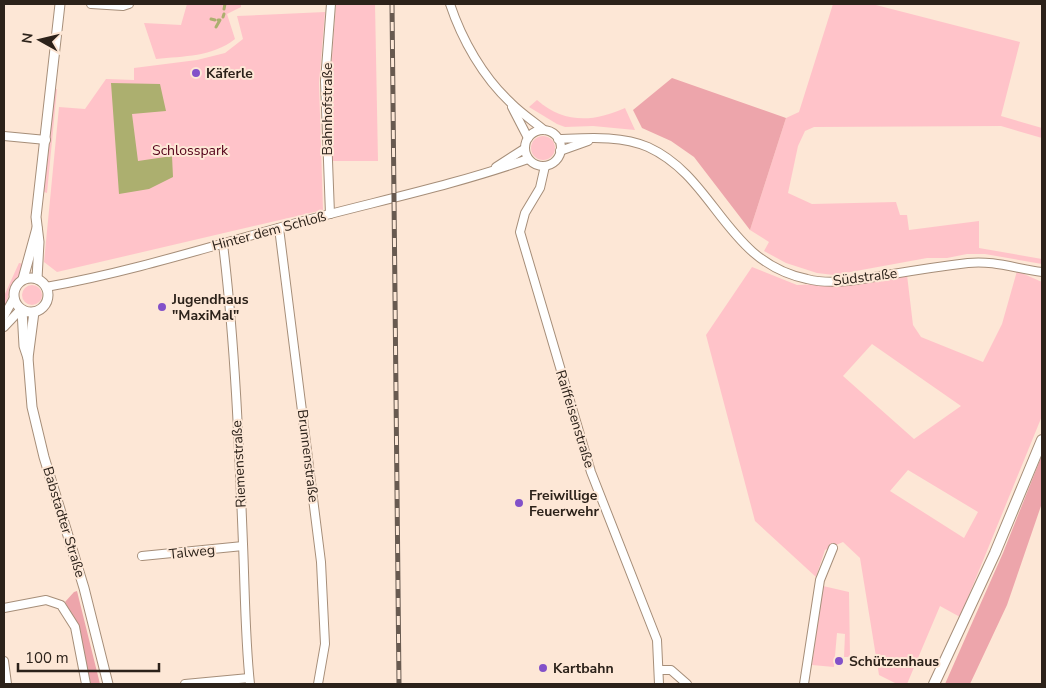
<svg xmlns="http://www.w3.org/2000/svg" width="1046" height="688" font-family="'Nunito Sans',sans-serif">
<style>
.green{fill:#ffc3c9;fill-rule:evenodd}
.forest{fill:#eda5ab}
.water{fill:#acaf6f}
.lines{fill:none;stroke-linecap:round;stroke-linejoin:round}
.stream{stroke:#acaf6f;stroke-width:3}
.minor-casing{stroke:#a68e79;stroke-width:10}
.tertiary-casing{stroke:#a68e79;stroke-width:11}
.secondary-casing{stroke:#a68e79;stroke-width:12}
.minor{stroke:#fff;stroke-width:8}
.tertiary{stroke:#fff;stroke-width:9}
.secondary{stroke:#fff;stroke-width:10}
.rail-casing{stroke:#685a50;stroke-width:5}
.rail{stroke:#fde7d6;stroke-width:3;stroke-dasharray:9;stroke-linecap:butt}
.poi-dot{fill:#8251c9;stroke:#fde7d6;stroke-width:2}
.labels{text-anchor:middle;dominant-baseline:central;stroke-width:4;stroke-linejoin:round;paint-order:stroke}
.poi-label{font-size:14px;font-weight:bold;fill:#2c221a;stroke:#fde7d6;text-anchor:start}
.street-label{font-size:14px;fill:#2c221a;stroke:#fde7d6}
.park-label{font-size:14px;fill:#530018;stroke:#fde7d6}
</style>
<rect width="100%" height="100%" fill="#fde7d6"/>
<g class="green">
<path d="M187 4H241V7L227 14 235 39C212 57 184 56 156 59L144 23 181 25Z"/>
<polygon points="336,4 375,4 378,161 331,161 330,83"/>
<polygon points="833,4 872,4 1020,42 1001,116 1042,128 1042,138 1001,126 814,127 805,131 798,146 788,193 812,204 896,202 900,215 907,215 909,230 979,221 979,248 1042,259 1042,264 985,254 967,254 947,258 927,258 834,275 817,273 786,263 764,251 769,242 750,230 786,118 799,112"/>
<polygon points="325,12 319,83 323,210 57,272 44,262 59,107 85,109 106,79 134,80 134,68 197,60 225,53 243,39 237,16"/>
<polygon points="54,89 57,89 47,193 44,192"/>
<path d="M537 100C564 124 594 122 625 108L635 130 593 126 565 127 557 124 529 107Z"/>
<circle cx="543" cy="148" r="12"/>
<polygon points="19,263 24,264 22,271 11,288 4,310 4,296"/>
<path d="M752 267 797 285 873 282 907 275 913 325 921 337 983 362 1002 324 1017 271 1042 282V416L960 617 940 606 907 684H897L879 675 860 558 843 542 825 550 816 577 755 521 706 335ZM872 344 961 406 914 439 843 376ZM908 470 978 512 964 538 890 491Z"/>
<circle cx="32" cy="295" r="10"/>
<polygon points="823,586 849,592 850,657 844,657 845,634 837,633 834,667 812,665"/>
</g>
<g class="forest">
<polygon points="672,78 786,118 750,230 694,157 671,141 642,128 633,110"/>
<polygon points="1042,455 1042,503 1007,605 970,684 945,684 1003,553"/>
<polygon points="77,591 100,684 91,684 77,625 65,602 74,592"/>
</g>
<polygon class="water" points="111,83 160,84 166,111 132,114 138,161 172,156 173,177 149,189 119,194"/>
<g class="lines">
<g class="stream">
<polyline points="224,9 225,4"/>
<polyline points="223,17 224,14"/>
<polyline points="211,19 215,20"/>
<polyline points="216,27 220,20 218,20"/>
</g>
<defs>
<g id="minor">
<polyline points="91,4 123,6 129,4"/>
<path d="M450 4C462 40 483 77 511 103 521 113 533 121 544 130"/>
<polyline points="512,107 528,138"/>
<circle cx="543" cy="148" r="18"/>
<polyline points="4,136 46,140"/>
<path d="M558 139C587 138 621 135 648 147 716 178 725 262 807 279 835 286 865 278 893 274 917 270 943 266 968 263 993 260 1017 269 1042 272"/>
<polyline points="560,151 588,141"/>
<polyline points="545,166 540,188 525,213 520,232 591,472 657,640 659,684"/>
<polyline points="496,167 524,149"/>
<polyline points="330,214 325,81 331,4"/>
<polyline points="279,228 321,562 325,644 318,684"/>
<path d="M223 244C235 343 239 444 243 544 245 591 245 637 250 684"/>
<path d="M46 287C142 270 236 238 330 214 396 197 463 182 528 159"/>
<polyline points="4,316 14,298"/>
<polyline points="4,327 21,309"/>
<polyline points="142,556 243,546"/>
<polyline points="4,608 46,600 61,605 75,627 86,684"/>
<polyline points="4,661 7,684"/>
<polyline points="660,670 671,670 687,684"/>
<polyline points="185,684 249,678"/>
<polyline points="804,684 820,580 833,548"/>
</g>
<g id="tertiary">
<circle cx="31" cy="295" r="17"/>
<polyline points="23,279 37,228"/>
<polyline points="37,279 39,242 36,217 60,4"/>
<polyline points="22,310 24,346 28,358"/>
<polyline points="34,312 28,358 32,407 44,457 84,588 108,684"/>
</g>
<polyline id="secondary" points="934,684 995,553 1042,440"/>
</defs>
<use href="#minor" class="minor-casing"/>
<use href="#tertiary" class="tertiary-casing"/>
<use href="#secondary" class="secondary-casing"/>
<use href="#minor" class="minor"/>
<use href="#tertiary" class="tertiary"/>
<use href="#secondary" class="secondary"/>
<defs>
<polyline id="rail" points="392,4 399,684"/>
</defs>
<use href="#rail" class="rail-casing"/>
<use href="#rail" class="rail"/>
</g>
<g class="poi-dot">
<circle cx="196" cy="73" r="5"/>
<circle cx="162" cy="307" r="5"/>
<circle cx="519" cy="503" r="5"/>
<circle cx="839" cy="661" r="5"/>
<circle cx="543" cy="668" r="5"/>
</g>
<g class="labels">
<g class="poi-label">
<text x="206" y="73">Käferle</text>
<text x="172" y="299">Jugendhaus<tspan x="172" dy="16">"MaxiMal"</tspan></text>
<text x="529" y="495">Freiwillige<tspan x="529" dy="16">Feuerwehr</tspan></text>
<text x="849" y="661">Schützenhaus</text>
<text x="553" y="668">Kartbahn</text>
</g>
<g class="street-label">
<text transform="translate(327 109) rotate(-90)">Bahnhofstraße</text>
<text transform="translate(269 231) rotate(-15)">Hinter dem Schloß</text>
<text transform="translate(865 277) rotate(-7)">Südstraße</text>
<text transform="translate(575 419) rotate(73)">Raiffeisenstraße</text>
<text transform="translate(308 456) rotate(83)">Brunnenstraße</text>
<text transform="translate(239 464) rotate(-93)">Riemenstraße</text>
<text transform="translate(64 522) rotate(73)">Babstadter Straße</text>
<text transform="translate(192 552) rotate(-6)">Talweg</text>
</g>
<g class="park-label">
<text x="190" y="150">Schlosspark</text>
</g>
</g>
<rect width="1046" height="688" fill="none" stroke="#2c221a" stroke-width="10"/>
<g transform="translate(40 40) rotate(278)" stroke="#fde7d6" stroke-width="4" paint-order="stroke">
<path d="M0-4L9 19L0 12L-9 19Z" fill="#2c221a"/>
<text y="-8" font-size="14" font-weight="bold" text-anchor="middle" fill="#2c221a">N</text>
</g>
<path d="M18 663v8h141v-8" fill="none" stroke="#2c221a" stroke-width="2.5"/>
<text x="25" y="663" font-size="15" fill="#2c221a" stroke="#fde7d6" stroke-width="4" paint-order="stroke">100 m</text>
</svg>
